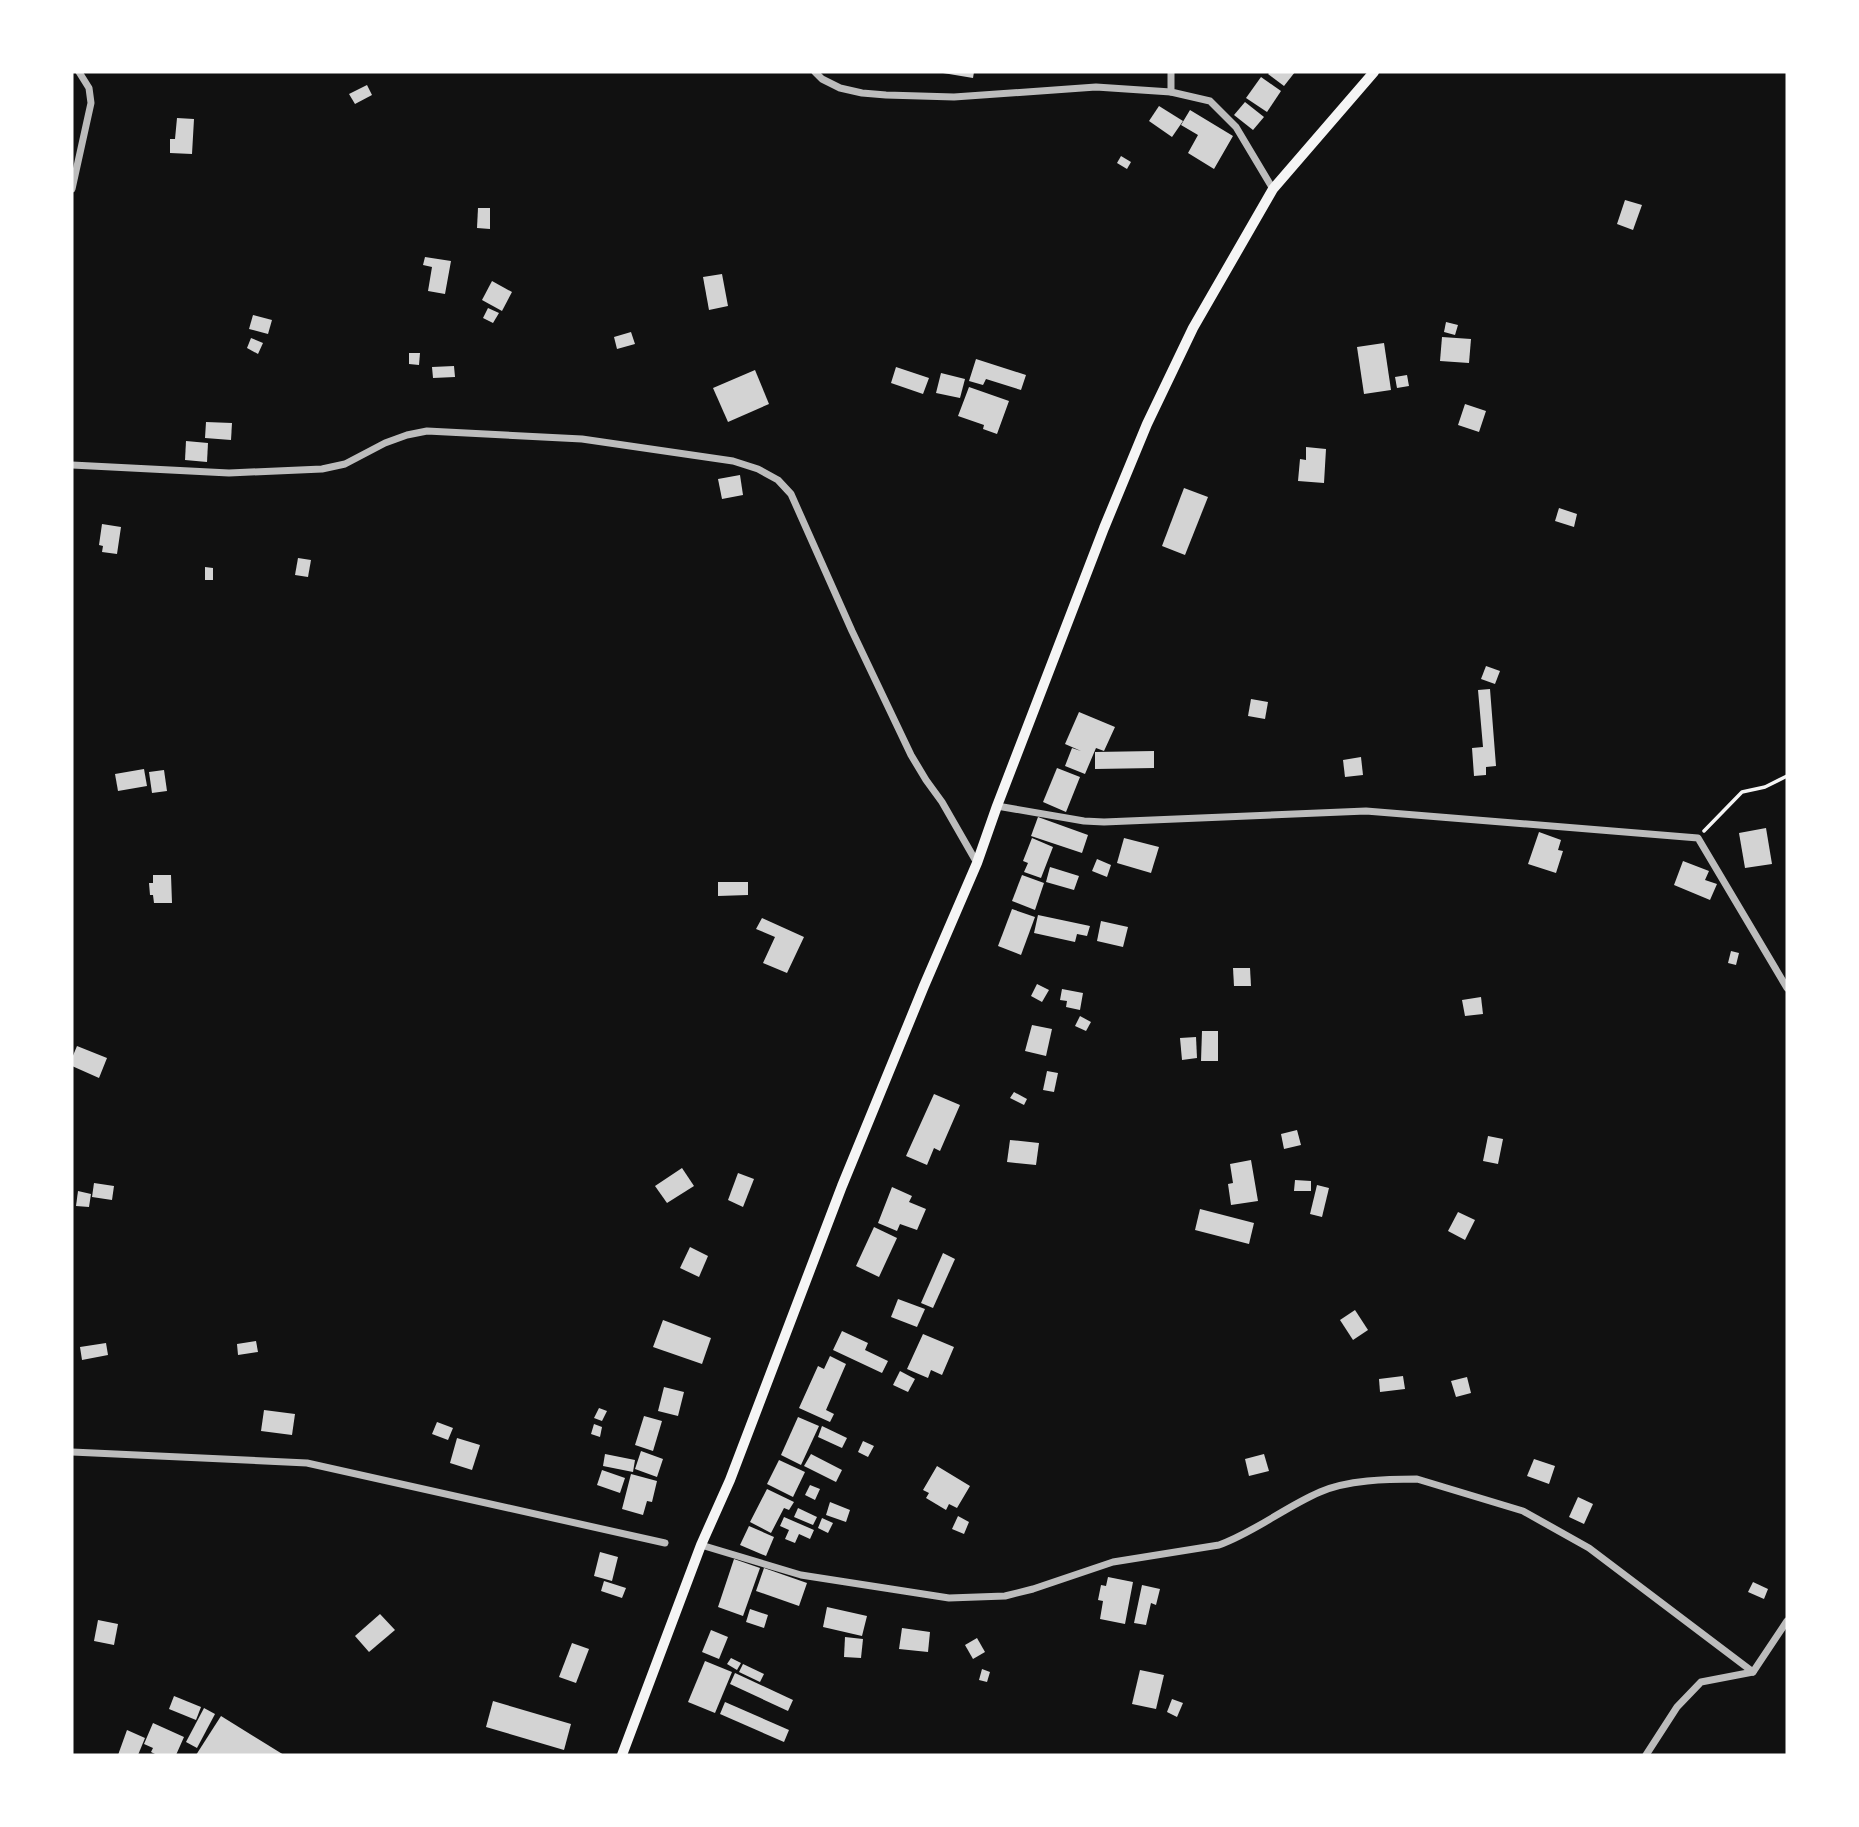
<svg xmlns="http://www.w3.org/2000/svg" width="1859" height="1827" font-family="Montserrat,sans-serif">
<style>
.building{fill:#d3d3d3}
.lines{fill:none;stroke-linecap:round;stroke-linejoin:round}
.path{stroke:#f5f5f5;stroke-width:3.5}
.minor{stroke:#bcbcbc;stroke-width:7}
.secondary{stroke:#f5f5f5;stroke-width:10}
</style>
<rect width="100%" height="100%" fill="#111"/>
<g class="building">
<polygon points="943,72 974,72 973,78 943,73"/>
<polygon points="1270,72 1295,72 1284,86 1268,74"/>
<polygon points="1261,77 1281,91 1267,112 1246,98"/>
<polygon points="367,85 372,95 355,104 349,94"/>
<polygon points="1245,102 1264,117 1253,130 1234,115"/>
<polygon points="1159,106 1183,121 1172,137 1149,121"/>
<polygon points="1190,110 1233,136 1214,169 1188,153 1198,135 1181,125"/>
<polygon points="177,118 194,119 192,154 170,153 170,139 175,139"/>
<polygon points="1121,156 1131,162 1127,169 1117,163"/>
<polygon points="1625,200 1642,205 1633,230 1617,224"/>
<polygon points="478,208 490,208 490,229 477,228"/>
<polygon points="425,257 451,261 445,294 428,291 432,267 423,265"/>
<polygon points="722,274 728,306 709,310 703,277"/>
<polygon points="492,281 512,292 502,311 482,300"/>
<polygon points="488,308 499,313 493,323 483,318"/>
<polygon points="253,315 272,320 268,334 249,329"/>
<polygon points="1446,322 1458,325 1455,335 1444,332"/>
<polygon points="631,332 635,344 617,349 614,337"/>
<polygon points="1442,337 1471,339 1469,363 1440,361"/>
<polygon points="251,338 263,343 258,354 247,348"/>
<polygon points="1384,343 1391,390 1364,394 1357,347"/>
<polygon points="409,353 420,353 419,365 409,364"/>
<polygon points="976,359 1026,375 1021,390 986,379 983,385 969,381"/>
<polygon points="454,366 455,377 433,378 432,367"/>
<polygon points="896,367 929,378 923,394 891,383"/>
<polygon points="755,370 769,404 728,422 713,388"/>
<polygon points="941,373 965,379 960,398 936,393"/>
<polygon points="1407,375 1409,386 1397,388 1395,377"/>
<polygon points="969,387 1009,401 997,434 983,429 984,425 958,416"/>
<polygon points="1465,404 1486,411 1479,432 1458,425"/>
<polygon points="206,422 232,423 231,440 205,438"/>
<polygon points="186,441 208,443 207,462 185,460"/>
<polygon points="1306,447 1326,449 1324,483 1298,481 1300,459 1306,460"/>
<polygon points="740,475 743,495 722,499 718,479"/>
<polygon points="1184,488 1208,497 1185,555 1162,546"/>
<polygon points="1559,508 1577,514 1574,527 1555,521"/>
<polygon points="102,524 121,527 117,554 102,552 103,546 99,545"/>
<polygon points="298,558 311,560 308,577 295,575"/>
<polygon points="205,567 213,568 213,580 205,580"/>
<polygon points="1486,666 1500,671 1495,684 1481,679"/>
<polygon points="1490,689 1496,766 1486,767 1486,775 1474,776 1472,748 1483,747 1478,690"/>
<polygon points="1251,699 1268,702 1265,719 1248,716"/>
<polygon points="1079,712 1115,727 1104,751 1096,748 1085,774 1065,766 1072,748 1081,751 1065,744"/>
<polygon points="1154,751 1154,768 1095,769 1095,752"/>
<polygon points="1361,757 1363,775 1345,777 1343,760"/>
<polygon points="1057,768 1080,777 1066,812 1043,802"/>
<polygon points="144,769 147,786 118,791 115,774"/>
<polygon points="164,770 167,791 152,793 149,772"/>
<polygon points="1038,817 1088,835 1082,853 1031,836"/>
<polygon points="1766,828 1772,864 1745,868 1739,833"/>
<polygon points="1539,832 1561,840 1558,850 1563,851 1556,873 1528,864"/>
<polygon points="1032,838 1053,847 1041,878 1024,872 1028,863 1023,861"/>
<polygon points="1124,838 1159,847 1151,873 1117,863"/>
<polygon points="1097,859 1111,865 1107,877 1092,871"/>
<polygon points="1683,861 1709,871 1705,880 1717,884 1710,900 1674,885"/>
<polygon points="1050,867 1079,876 1074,890 1046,882"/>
<polygon points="153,875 171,875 172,903 154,903 153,895 150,895 149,883 153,883"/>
<polygon points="1022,875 1044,883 1035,910 1012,901"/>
<polygon points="718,882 748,882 748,895 718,896"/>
<polygon points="1012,909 1035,917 1021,955 998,946"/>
<polygon points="1038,915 1090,926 1087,936 1077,934 1075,942 1034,933"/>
<polygon points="762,918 804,937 787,973 763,963 775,937 756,929"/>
<polygon points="1101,921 1128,927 1123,947 1097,941"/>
<polygon points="1731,951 1739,953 1736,965 1728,963"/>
<polygon points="1233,968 1250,968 1251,986 1234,986"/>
<polygon points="1037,984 1049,990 1042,1002 1031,996"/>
<polygon points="1062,989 1083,993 1080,1010 1066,1007 1067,1001 1060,1000"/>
<polygon points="1481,997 1483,1014 1465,1016 1462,1000"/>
<polygon points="1080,1016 1091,1022 1086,1031 1075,1026"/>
<polygon points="1032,1025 1052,1029 1046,1056 1025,1051"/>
<polygon points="1202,1031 1218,1031 1218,1061 1201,1061"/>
<polygon points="1196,1037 1197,1058 1182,1060 1180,1038"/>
<polygon points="77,1046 107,1058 99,1078 72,1066 72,1058"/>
<polygon points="1047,1071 1058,1073 1054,1092 1043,1090"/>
<polygon points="1014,1092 1027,1099 1024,1105 1010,1098"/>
<polygon points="934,1094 960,1105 940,1151 934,1148 927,1165 906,1156"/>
<polygon points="1297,1130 1301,1145 1284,1149 1281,1134"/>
<polygon points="1488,1136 1503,1139 1498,1164 1483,1161"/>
<polygon points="1010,1140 1039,1143 1036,1165 1007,1162"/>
<polygon points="1251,1160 1258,1201 1231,1205 1228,1184 1233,1183 1230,1164"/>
<polygon points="682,1168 694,1186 667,1203 655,1186"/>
<polygon points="738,1173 754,1179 743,1207 728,1200"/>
<polygon points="1295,1180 1311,1181 1311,1191 1294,1191"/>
<polygon points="94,1183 114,1186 112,1200 92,1197"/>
<polygon points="1317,1185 1329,1188 1322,1217 1310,1214"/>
<polygon points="892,1187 912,1196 909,1202 926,1209 917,1230 900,1224 897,1231 878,1223"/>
<polygon points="78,1191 91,1194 89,1207 76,1206"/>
<polygon points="1200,1209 1254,1223 1249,1244 1195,1230"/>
<polygon points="1458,1212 1475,1220 1465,1240 1448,1231"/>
<polygon points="874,1227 897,1238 879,1277 856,1266"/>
<polygon points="690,1247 708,1256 699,1277 680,1268"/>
<polygon points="943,1253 955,1259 933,1308 921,1303"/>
<polygon points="898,1299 925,1309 917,1327 891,1317"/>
<polygon points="1355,1310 1368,1330 1353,1340 1340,1320"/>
<polygon points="663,1320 711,1338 702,1364 653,1347"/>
<polygon points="842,1331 868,1343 865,1350 888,1361 882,1373 833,1350"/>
<polygon points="923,1334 954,1347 942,1375 931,1370 928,1378 907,1369"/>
<polygon points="256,1341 258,1352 238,1355 237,1344"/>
<polygon points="106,1343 108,1355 82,1360 80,1347"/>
<polygon points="830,1356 846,1364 826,1410 834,1414 830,1422 799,1408 818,1366 824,1369"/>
<polygon points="900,1371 915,1379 908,1392 893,1385"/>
<polygon points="1403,1376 1405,1389 1380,1392 1379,1379"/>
<polygon points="1467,1377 1471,1393 1456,1397 1451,1381"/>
<polygon points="664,1387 684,1392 678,1416 658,1411"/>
<polygon points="599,1408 607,1411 602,1421 594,1418"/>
<polygon points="264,1410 295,1414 292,1435 261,1431"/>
<polygon points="644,1416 662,1421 653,1451 635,1445"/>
<polygon points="798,1417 819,1426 801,1465 781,1455"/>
<polygon points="437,1422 453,1428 448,1440 432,1434"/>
<polygon points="594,1424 602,1427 600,1437 591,1434"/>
<polygon points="822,1426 847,1438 842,1448 818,1437"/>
<polygon points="457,1438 480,1445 472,1470 450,1463"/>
<polygon points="863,1441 874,1446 868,1457 858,1452"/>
<polygon points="641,1451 663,1459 657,1477 635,1469"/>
<polygon points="605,1454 635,1460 633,1472 603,1466"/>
<polygon points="811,1454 842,1470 836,1482 804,1466"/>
<polygon points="1264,1454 1269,1471 1249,1476 1245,1459"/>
<polygon points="1534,1459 1555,1466 1549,1484 1527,1476"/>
<polygon points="779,1460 805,1472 793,1497 767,1484"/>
<polygon points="937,1466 970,1486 957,1508 949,1504 946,1510 926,1498 929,1493 923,1490"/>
<polygon points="602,1470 625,1478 620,1493 597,1485"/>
<polygon points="631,1474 657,1481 652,1502 647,1501 643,1515 622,1509"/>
<polygon points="810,1485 820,1489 815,1500 805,1495"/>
<polygon points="767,1489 794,1502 789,1510 784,1508 771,1533 750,1522"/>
<polygon points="1578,1497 1593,1504 1584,1524 1569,1517"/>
<polygon points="830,1502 850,1510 846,1522 826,1515"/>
<polygon points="798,1508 817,1517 813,1525 794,1517"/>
<polygon points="958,1516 969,1522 964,1534 952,1529"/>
<polygon points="784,1517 814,1530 810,1539 799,1534 795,1543 785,1539 789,1530 780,1526"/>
<polygon points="822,1518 833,1523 828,1533 818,1528"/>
<polygon points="749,1526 774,1537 766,1556 740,1545"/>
<polygon points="600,1552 618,1557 612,1581 594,1576"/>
<polygon points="734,1559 760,1568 743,1616 718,1607"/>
<polygon points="764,1568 807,1583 799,1606 756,1591"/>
<polygon points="1108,1577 1133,1582 1125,1624 1100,1619 1103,1601 1098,1600 1101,1585 1106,1586"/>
<polygon points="604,1581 626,1588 622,1598 601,1591"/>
<polygon points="1753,1582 1768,1589 1764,1599 1748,1592"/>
<polygon points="1142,1585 1160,1589 1156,1605 1151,1603 1146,1625 1134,1623"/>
<polygon points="827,1607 867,1616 862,1636 823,1627"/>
<polygon points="750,1609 768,1615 764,1628 746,1622"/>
<polygon points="380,1614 395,1630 369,1652 355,1636"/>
<polygon points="98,1620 118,1624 114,1645 94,1641"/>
<polygon points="902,1628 930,1632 928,1652 899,1649"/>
<polygon points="711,1630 728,1637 719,1659 702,1652"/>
<polygon points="845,1637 863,1639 861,1658 844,1657"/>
<polygon points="977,1638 985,1652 973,1659 965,1645"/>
<polygon points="572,1643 589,1649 576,1683 559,1677"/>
<polygon points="731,1658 741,1663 737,1670 727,1664"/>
<polygon points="705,1661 732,1672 715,1713 688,1702"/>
<polygon points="743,1664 764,1674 760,1682 739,1672"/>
<polygon points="982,1669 990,1672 987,1682 979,1680"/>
<polygon points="1140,1670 1164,1675 1156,1709 1132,1704"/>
<polygon points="735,1673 793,1700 788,1711 730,1684"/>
<polygon points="174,1696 201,1707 196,1720 169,1709"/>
<polygon points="1172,1699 1183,1703 1177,1717 1167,1712"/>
<polygon points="493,1701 571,1724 564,1750 486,1727"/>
<polygon points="725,1702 789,1730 784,1742 720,1714"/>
<polygon points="204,1708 215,1714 197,1748 186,1742"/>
<polygon points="221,1716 284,1755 196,1755"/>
<polygon points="153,1723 184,1737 176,1755 157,1755 151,1752 153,1748 144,1744"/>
<polygon points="127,1730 145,1738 138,1755 118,1755"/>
</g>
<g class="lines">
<polyline class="path" points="1704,831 1742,792 1765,787 1787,776"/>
<g class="minor">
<polyline points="815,72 822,79 840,88 862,93 886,95 954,97 1096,87 1171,92"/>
<polyline points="1171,72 1171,92 1210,101 1236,127 1273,189"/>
<polyline points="72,189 91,103 89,88 79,72"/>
<polyline points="72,465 229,473 322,469 345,464 385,443 407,435 427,431 582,439 733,461 758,469 778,480 791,494 852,631 911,755 926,780 942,802 977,863"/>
<polyline points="997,806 1084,821 1104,822 1366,811 1698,838 1787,988"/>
<polyline points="72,1452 307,1463 665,1543"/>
<path d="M701 1545 801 1575 949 1598 1005 1596 1033 1589 1113 1562 1219 1545C1255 1532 1285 1507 1320 1492 1347 1480 1387 1479 1417 1479L1523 1511 1589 1548 1753 1672"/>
<polyline points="1646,1755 1677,1707 1701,1682 1753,1672 1787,1621"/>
</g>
<polyline class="secondary" points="622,1755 701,1545 730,1480 842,1186 924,986 977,863 997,806 1104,528 1147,424 1193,328 1273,189 1374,72"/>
</g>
<rect width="1859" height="1827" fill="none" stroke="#ffffff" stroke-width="147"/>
</svg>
